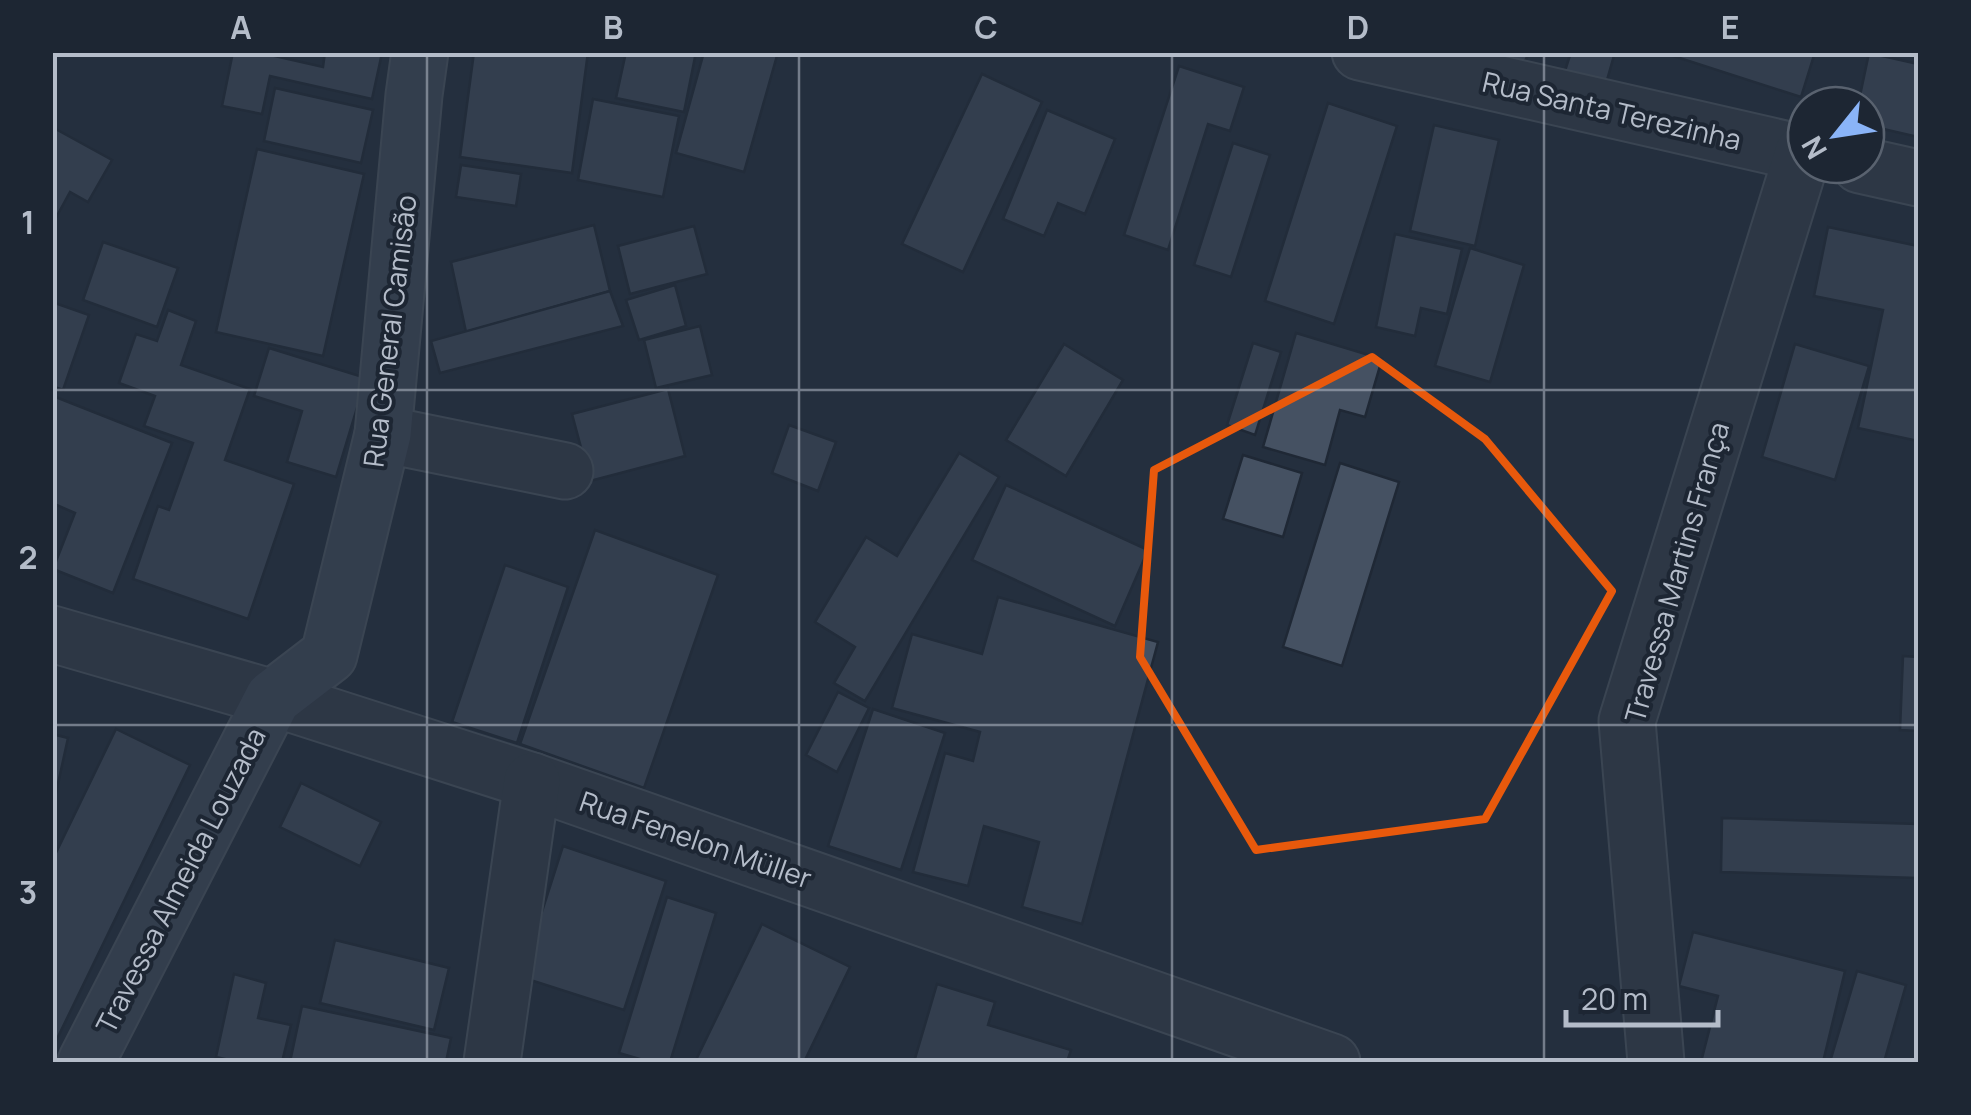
<svg xmlns="http://www.w3.org/2000/svg" width="1971" height="1115" font-family="Manrope,sans-serif">
<style>
.building{fill:#455162;stroke:#1f2835;stroke-width:2.5}
.lines{fill:none;stroke-linecap:round;stroke-linejoin:round}
.street-casing{stroke:#565f6c;stroke-width:59}
.secondary-casing{stroke:#565f6c;stroke-width:59}
.street{stroke:#38414e;stroke-width:55}
.secondary{stroke:#465061;stroke-width:55}
.marked{fill:none;stroke:#e8590c;stroke-width:8;stroke-linejoin:round}
.grid{fill:none;stroke:#b4bcc9;stroke-width:2.5;stroke-opacity:0.55}
.labels{text-anchor:middle;dominant-baseline:central;stroke-width:8;stroke-linejoin:round;paint-order:stroke}
.street-label{font-size:28px;fill:#b4bcc9;stroke:#1d2633}
.neatline{fill:none;stroke:#b4bcc9;stroke-width:4}
.grid-label{font-size:32px;text-anchor:middle;font-weight:bold;fill:#b4bcc9}
</style>
<rect width="100%" height="100%" fill="#242f3e"/>
<g class="building">
<polygon points="233,52 257,52 323,67 325,52 382,53 372,99 270,76 262,114 222,106"/>
<polygon points="474,52 588,52 572,173 460,157"/>
<polygon points="626,52 696,52 684,112 616,98"/>
<polygon points="704,52 778,52 744,172 676,153"/>
<polygon points="1504,52 1530,52 1523,64"/>
<polygon points="1571,52 1615,52 1605,87 1564,74"/>
<polygon points="1661,52 1815,52 1801,97"/>
<polygon points="1869,53 1918,64 1918,137 1866,125 1866,105 1858,105"/>
<polygon points="1179,66 1244,87 1230,131 1208,124 1168,250 1124,235"/>
<polygon points="982,74 1042,102 963,272 902,244"/>
<polygon points="275,88 373,110 361,163 264,141"/>
<polygon points="593,99 679,116 663,197 578,180"/>
<polygon points="1328,103 1397,126 1334,324 1265,301"/>
<polygon points="1047,110 1115,139 1085,214 1058,203 1044,236 1003,219"/>
<polygon points="1434,125 1499,140 1475,246 1410,231"/>
<polygon points="52,127 112,160 88,202 70,192 52,225"/>
<polygon points="1233,143 1270,155 1231,277 1194,265"/>
<polygon points="257,149 364,174 323,356 216,332"/>
<polygon points="461,165 521,174 516,206 456,197"/>
<polygon points="594,225 610,291 466,332 451,262"/>
<polygon points="694,226 707,274 630,294 618,246"/>
<polygon points="1828,227 1918,246 1918,441 1858,428 1883,310 1814,296"/>
<polygon points="1395,234 1462,249 1447,314 1421,308 1415,336 1376,327"/>
<polygon points="103,242 178,268 157,327 83,300"/>
<polygon points="1470,248 1524,265 1490,382 1435,366"/>
<polygon points="675,285 686,326 639,340 626,300"/>
<polygon points="610,291 623,326 440,373 431,341"/>
<polygon points="52,302 89,315 63,390 52,386"/>
<polygon points="168,310 196,321 181,365 250,389 225,460 294,484 248,619 133,579 158,506 169,510 193,443 144,426 155,396 119,383 136,334 157,341"/>
<polygon points="700,326 712,375 656,388 644,340"/>
<polygon points="1296,333 1382,359 1365,417 1340,410 1325,465 1263,447"/>
<polygon points="1253,343 1281,352 1255,435 1227,425"/>
<polygon points="1064,344 1123,380 1066,476 1006,440"/>
<polygon points="1795,344 1869,366 1835,480 1762,457"/>
<polygon points="269,348 366,378 336,477 287,462 302,411 254,396"/>
<polygon points="668,389 685,456 590,481 572,414"/>
<polygon points="53,396 172,443 113,593 53,569 75,513 52,503"/>
<polygon points="789,425 836,442 818,491 772,473"/>
<polygon points="959,453 999,477 865,701 834,683 855,647 815,622 866,537 897,556"/>
<polygon points="1243,455 1302,473 1283,537 1223,519"/>
<polygon points="1340,463 1399,482 1342,666 1283,647"/>
<polygon points="1006,485 1148,550 1115,626 972,560"/>
<polygon points="595,530 718,575 644,788 520,744"/>
<polygon points="505,565 568,587 517,743 452,722"/>
<polygon points="998,597 1158,642 1082,924 1022,907 1039,842 984,826 968,886 913,872 945,753 973,761 980,732 892,708 912,634 982,654"/>
<polygon points="1903,656 1918,657 1918,731 1900,730"/>
<polygon points="838,692 869,708 837,772 806,755"/>
<polygon points="873,709 945,733 901,870 828,846"/>
<polygon points="116,729 190,765 54,1045 52,861"/>
<polygon points="52,734 68,738 52,811"/>
<polygon points="301,783 381,822 360,866 280,827"/>
<polygon points="1722,818 1918,824 1918,878 1721,872"/>
<polygon points="563,846 666,881 624,1010 521,977"/>
<polygon points="667,897 716,913 670,1062 650,1062 619,1053"/>
<polygon points="762,924 850,967 804,1062 695,1062"/>
<polygon points="1693,932 1845,971 1823,1062 1701,1062 1718,996 1679,986"/>
<polygon points="335,940 449,968 434,1030 320,1003"/>
<polygon points="1857,971 1906,985 1884,1062 1830,1062"/>
<polygon points="234,974 266,983 258,1018 291,1025 282,1062 238,1062 216,1057"/>
<polygon points="937,984 995,1002 988,1025 1071,1050 1067,1062 914,1062"/>
<polygon points="302,1006 451,1038 446,1062 290,1062"/>
</g>
<g class="lines">
<defs>
<g id="street">
<polyline points="1360,52 1806,154"/>
<polyline points="1860,165 1918,178"/>
<polyline points="383,434 565,471"/>
<polyline points="52,634 273,698 532,781 1332,1062"/>
<polyline points="492,1062 532,781"/>
<polyline points="1656,1062 1627,721 1803,153"/>
</g>
<polyline id="secondary" points="86,1062 273,698 329,655 383,434 414,95 420,52"/>
</defs>
<use href="#street" class="street-casing"/>
<use href="#secondary" class="secondary-casing"/>
<use href="#street" class="street"/>
<use href="#secondary" class="secondary"/>
</g>
<path d="M0 0H1971V1115H0ZM1372 357 1485 439 1612 591 1485 819 1256 850 1140 657 1154 470Z" fill="#242f3e" fill-opacity=".55" fill-rule="evenodd"/>
<path class="marked" d="M1372 357 1485 439 1612 591 1485 819 1256 850 1140 657 1154 470Z"/>
<path class="grid" d="M427 52V1062M799 52V1062M1172 52V1062M1544 52V1062M52 390H1918M52 725H1918"/>
<g class="labels">
<g class="street-label">
<text transform="translate(1612 110) rotate(13)">Rua Santa Terezinha</text>
<text transform="translate(389 331) rotate(-83)">Rua General Camisão</text>
<text transform="translate(1676 572) rotate(-74)">Travessa Martins França</text>
<text transform="translate(696 839) rotate(19)">Rua Fenelon Müller</text>
<text transform="translate(180 880) rotate(-63)">Travessa Almeida Louzada</text>
</g>
</g>
<rect width="1971" height="1115" fill="none" stroke="#1d2633" stroke-width="110"/>
<g transform="translate(1836 135) rotate(240)"><circle r="48" fill="#1d2633" stroke="#59626f" stroke-width="2.5"/>
<path d="M0-8L18 38L0 25L-18 38Z" fill="#8ab4f8"/>
<text y="-15" font-size="28" font-weight="bold" text-anchor="middle" fill="#b4bcc9">N</text>
</g>
<path d="M1566 1010v15h152v-15" fill="none" stroke="#b4bcc9" stroke-width="5"/>
<text x="1581" y="1010" font-size="30" fill="#b4bcc9" stroke="#1d2633" stroke-width="8" paint-order="stroke">20 m</text>
<rect x="55" y="55" width="1861" height="1005" class="neatline"/>
<g class="grid-label">
<text x="241" y="39">A</text>
<text x="613" y="39">B</text>
<text x="986" y="39">C</text>
<text x="1358" y="39">D</text>
<text x="1730" y="39">E</text>
<text x="28" y="234">1</text>
<text x="28" y="569">2</text>
<text x="28" y="904">3</text>
</g>
</svg>
